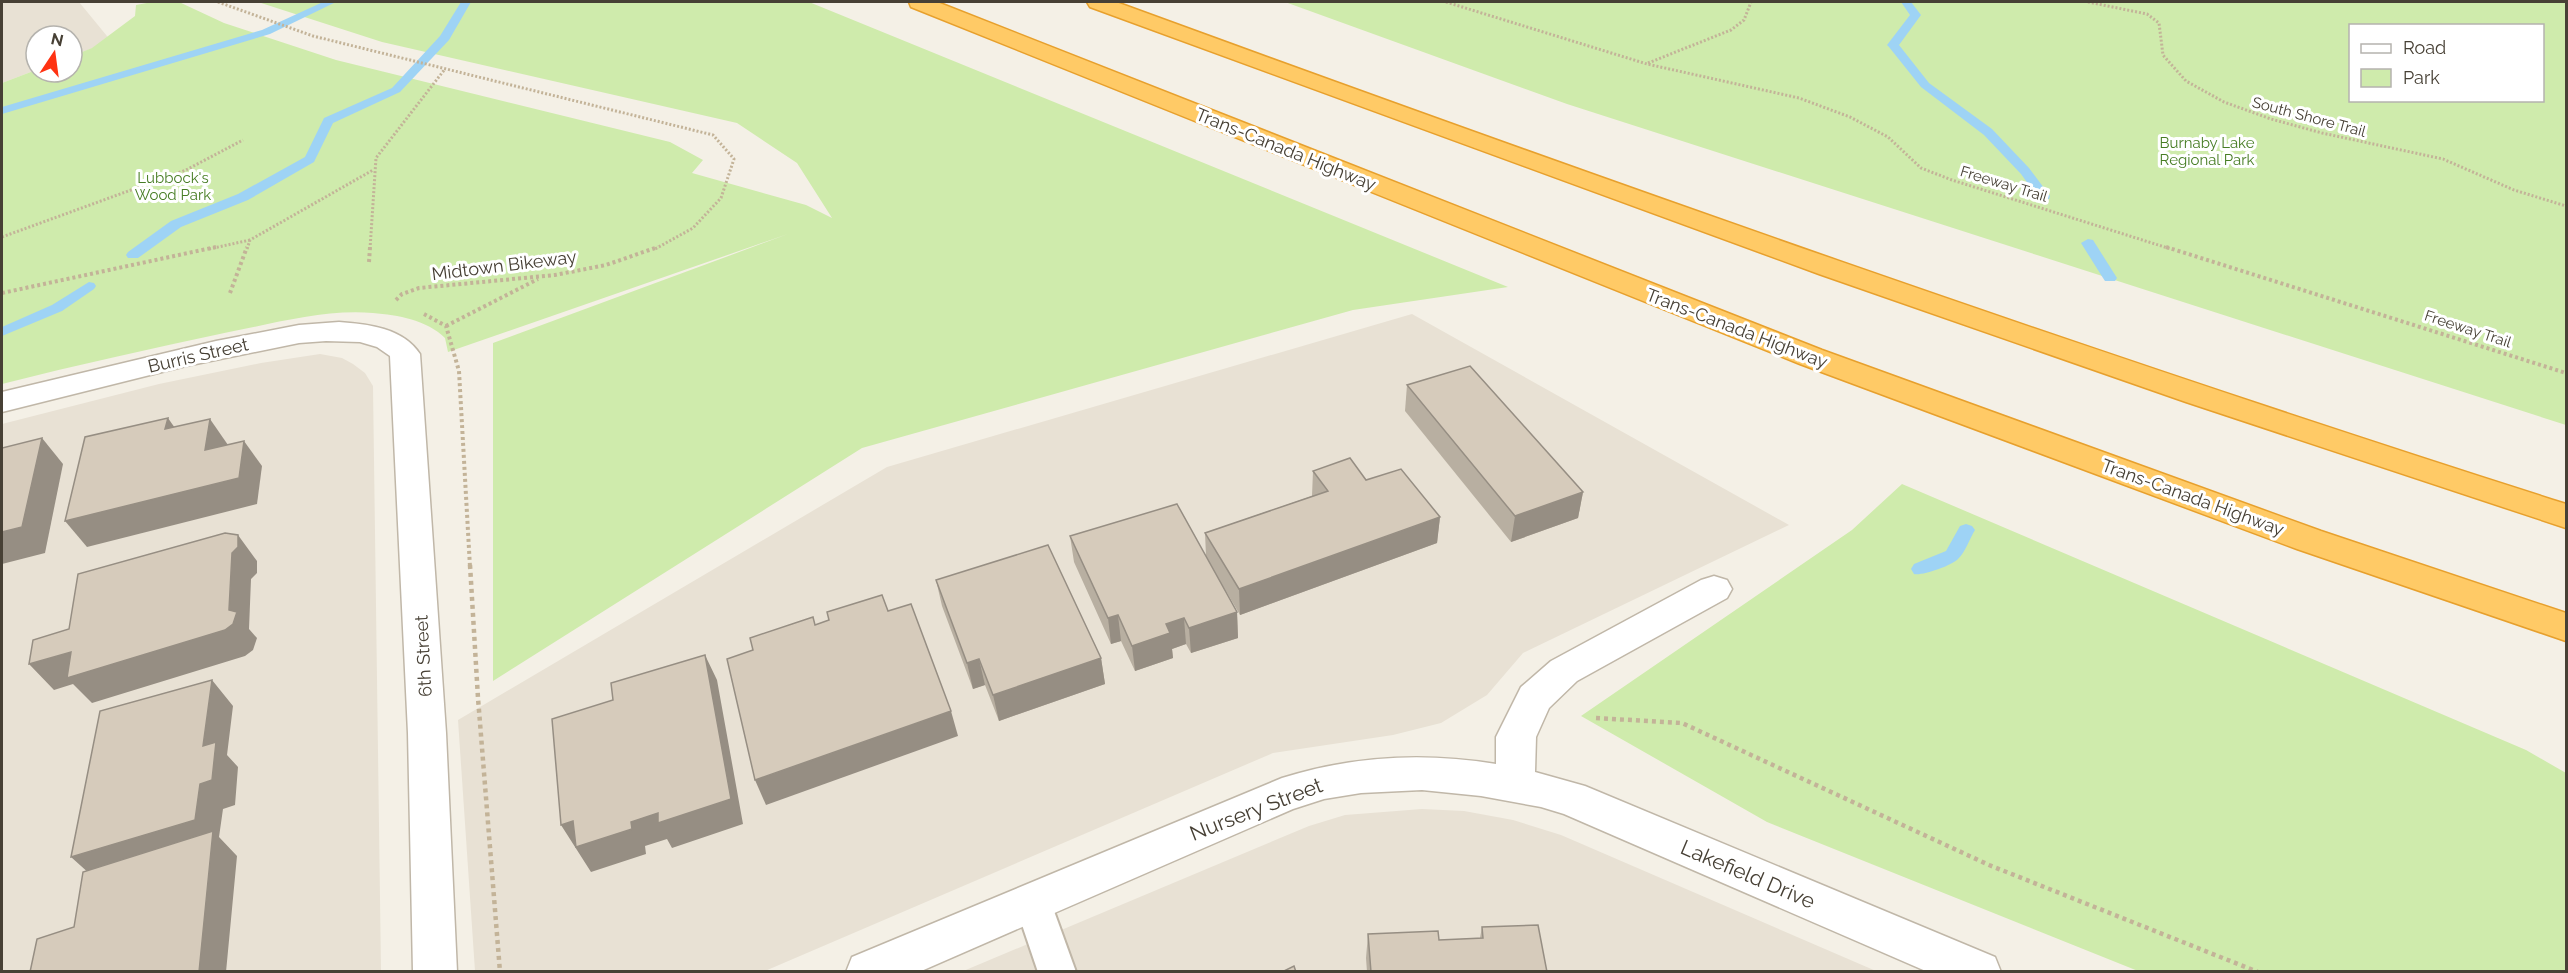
<svg xmlns="http://www.w3.org/2000/svg" width="2568" height="973" font-family="Raleway,sans-serif">
<style>
.residential{fill:#e8e1d4}
.green{fill:#cfebac;fill-rule:evenodd}
.lines{fill:none;stroke-linecap:round;stroke-linejoin:round}
.stream{fill:#9ed3f5;fill-rule:evenodd}
.service-casing{stroke:#c0b7a8;stroke-width:4}
.minor-casing{stroke:#c0b7a8;stroke-width:3}
.tertiary-casing{stroke:#c0b7a8;stroke-width:3}
.motorway-casing{stroke:#e7a02d;stroke-width:3}
.path-far2{stroke:#c3b398;stroke-width:3;stroke-dasharray:2 2;stroke-linecap:butt}
.path-far1{stroke:#c3b398;stroke-width:4;stroke-dasharray:3 3;stroke-linecap:butt}
.path{stroke:#c3b398;stroke-width:4.5;stroke-dasharray:4 4;stroke-linecap:butt}
.service{fill:#fff;fill-rule:evenodd}
.minor{fill:#fff;fill-rule:evenodd}
.tertiary{fill:#fff;fill-rule:evenodd}
.motorway{fill:#ffca66;fill-rule:evenodd}
.wall{fill:#b8afa1}
.shaded-wall{fill:#968e83}
.building{fill:#d6cbbb;stroke:#968e83;stroke-width:1.5}
.labels{text-anchor:middle;dominant-baseline:central;stroke-width:6;stroke-linejoin:round;paint-order:stroke}
.far-street-label{font-size:15px;fill:#474035;stroke:#fff}
.far-park-label{font-size:15px;fill:#477d24;stroke:#fff}
.street-label{font-size:18px;fill:#474035;stroke:#fff}
.near-street-label{font-size:21px;fill:#474035;stroke:#fff}
</style>
<rect width="100%" height="100%" fill="#f4f0e6"/>
<g class="residential">
<polygon points="2,2 79,2 111,41 72,56 72,36 36,36 36,70 2,83"/>
<polygon points="1412,314 1789,525 1523,653 1487,695 1441,723 1393,735 1273,753 765,971 475,971 458,720 887,467"/>
<polygon points="320,354 342,358 353,364 365,373 373,386 381,971 2,972 2,424 159,384 261,363"/>
<polygon points="1422,809 1464,811 1513,820 1561,835 1876,971 961,972 1309,826 1345,815"/>
</g>
<g class="green">
<path d="M152 2H179L224 23 336 60 670 142 703 160 692 173 806 205 832 218 797 163 737 123 382 42 258 2H809L1508 287 1353 310 862 448 493 681V343L788 234 448 352 445 338C427 320 398 315 373 313 325 309 276 323 229 332 153 348 77 365 2 384V83L36 70V72H72V56L92 48 135 16 136 5Z"/>
<path d="M1285 2H2566V425L1567 104ZM2350 26H2542V100H2350Z"/>
<polygon points="1902,484 2526,750 2566,773 2566,971 2138,971 1767,822 1581,716 1852,530"/>
</g>
<g class="lines">
<g class="stream">
<polygon points="323,2 336,2 270,34 2,114 2,107 262,30"/>
<polygon points="461,2 471,2 449,40 400,92 333,123 314,162 248,200 181,227 138,258 128,258 126,255 128,252 171,221 238,194 305,157 324,118 392,88 440,36"/>
<polygon points="1901,2 1911,2 1921,15 1899,45 1929,83 1992,129 2029,168 2050,196 2049,199 2039,199 2021,174 1984,135 1921,87 1889,47 1887,45 1910,15"/>
<polygon points="2088,239 2093,240 2117,278 2115,281 2105,281 2103,278 2081,243"/>
<polygon points="89,282 94,283 96,286 94,289 62,311 2,336 2,327 52,305"/>
<path d="M1966 524 1972 526 1975 530C1970 538 1965 553 1958 559 1951 566 1922 576 1914 574L1911 569 1914 564 1946 551 1960 526Z"/>
</g>
<defs>
<polygon id="service" points="1033,884 1046,889 1076,972 1038,972 1014,901 1020,889"/>
<path id="minor" d="M1714 576 1727 580 1732 589 1727 598 1577 681 1549 708 1536 737 1535 772 1585 786 1995 957 2001 972H1928L1564 814 1541 807 1481 796 1422 790 1361 793 1324 799 1293 809 919 972H846L852 957 1282 778C1352 756 1423 752 1496 764V737L1521 687 1551 661 1701 580Z"/>
<path id="tertiary" d="M339 322C368 324 403 328 420 354L446 733 457 972H413L408 733 390 356 377 347 360 342 326 341 299 343 186 366 2 412V392L216 341 299 325Z"/>
<g id="motorway">
<polygon points="909,2 937,2 1822,350 2321,531 2566,613 2566,641 2297,549 1800,364 911,7"/>
<path d="M1087 2H1116C1597 178 2079 349 2566 504V528L2186 402 1819 274 1090 7Z"/>
</g>
</defs>
<use href="#service" class="service-casing"/>
<use href="#minor" class="minor-casing"/>
<use href="#tertiary" class="tertiary-casing"/>
<use href="#motorway" class="motorway-casing"/>
<g class="path-far2">
<polyline points="218,2 313,36 713,135 734,159 721,198 693,228 655,249"/>
<polyline points="1446,2 1647,64 1799,98 1850,117 1888,137 1921,168 1952,180 2171,249"/>
<polyline points="2088,2 2147,14 2159,23 2163,55 2186,81 2224,102 2271,119 2322,133 2443,159 2514,190 2566,206"/>
<polyline points="1648,63 1731,30 1744,20 1751,2"/>
<polyline points="2,237 186,170 243,140"/>
<polyline points="209,249 250,240"/>
<polyline points="247,249 250,240 373,170"/>
<polyline points="370,249 376,158 445,69"/>
</g>
<g class="path-far1">
<polyline points="2166,247 2566,373"/>
<polyline points="369,262 370,247"/>
<polyline points="2,293 216,247"/>
<polyline points="230,293 247,247"/>
<polyline points="396,300 402,294 419,288 555,275 606,265 658,247"/>
<polyline points="424,314 446,326 459,371 470,567"/>
<polyline points="446,326 538,279"/>
</g>
<g class="path">
<polyline points="470,565 478,698 500,972"/>
<polyline points="1596,718 1682,723 1989,865 2258,972"/>
</g>
<use href="#service" class="service"/>
<use href="#minor" class="minor"/>
<use href="#tertiary" class="tertiary"/>
<use href="#motorway" class="motorway"/>
</g>
<g class="wall">
<polygon points="1407,385 1583,492 1578,518 1511,542 1405,411"/>
<polygon points="1313,471 1366,480 1440,517 1437,543 1240,615 1223,586 1237,612 1238,638 1191,653 1186,644 1172,649 1173,658 1135,671 1121,641 1111,644 1074,562 1070,536 1206,556 1205,533 1312,496"/>
<polygon points="936,580 1101,658 1105,684 999,721 985,685 973,689 942,606"/>
<polygon points="1482,927 1547,972 1367,972 1366,958 1368,934 1439,940 1480,938"/>
</g>
<g class="shaded-wall">
<polygon points="168,418 186,444 165,429"/>
<polygon points="210,419 228,445 205,450"/>
<polygon points="42,438 63,464 45,553 2,564 2,532"/>
<polygon points="244,441 262,466 257,504 87,547 65,521"/>
<polygon points="1583,492 1578,518 1511,542 1515,516"/>
<polygon points="1440,517 1437,543 1240,615 1239,589"/>
<polygon points="238,535 257,561 257,573 251,579 249,629 257,638 253,650 245,656 92,703 73,684 54,690 29,664 71,652 229,610 232,553"/>
<polygon points="1237,612 1238,638 1191,653 1189,628"/>
<polygon points="1118,615 1121,641 1111,644 1108,618"/>
<polygon points="1184,618 1186,644 1172,649 1173,658 1135,671 1132,646 1166,624"/>
<polygon points="705,655 717,680 743,824 672,848 667,839 645,846 646,854 591,872 561,825 573,821 631,822"/>
<polygon points="1101,658 1105,684 999,721 993,695"/>
<polygon points="979,659 985,685 973,689 967,663"/>
<polygon points="212,680 233,706 227,755 238,767 235,805 223,809 219,837 237,856 226,972 199,972 71,857 203,746"/>
<polygon points="951,711 958,736 766,805 755,780"/>
</g>
<g class="building">
<polygon points="1470,366 1583,492 1515,516 1407,385"/>
<polygon points="168,418 165,429 210,419 205,450 244,441 239,478 65,521 85,437"/>
<polygon points="42,438 22,527 2,532 2,448"/>
<polygon points="1350,458 1366,480 1401,469 1440,517 1239,589 1205,533 1328,491 1313,471"/>
<polygon points="1177,504 1237,612 1189,628 1184,618 1166,624 1170,633 1132,646 1118,615 1108,618 1070,536"/>
<polygon points="225,533 238,535 238,547 232,553 229,610 237,612 233,624 225,630 67,678 71,652 29,664 33,640 69,629 78,574"/>
<polygon points="1048,545 1101,658 993,695 979,659 967,663 936,580"/>
<polygon points="882,595 888,611 911,604 951,711 755,780 727,659 753,650 750,638 813,617 815,625 829,620 827,612"/>
<polygon points="705,655 731,799 658,823 658,813 631,822 632,829 576,847 573,821 561,825 552,719 613,700 611,683"/>
<polygon points="212,680 203,746 216,742 212,780 200,784 195,820 71,857 100,711"/>
<polygon points="213,831 199,972 30,972 37,939 74,927 83,872"/>
<polygon points="1538,925 1547,972 1371,972 1368,934 1438,931 1439,940 1483,938 1482,927"/>
<polygon points="1294,966 1296,972 1282,972"/>
</g>
<g class="labels">
<g class="far-street-label">
<text transform="translate(2309 117) rotate(15)">South Shore Trail</text>
<text transform="translate(2004 184) rotate(17)">Freeway Trail</text>
<text transform="translate(2468 329) rotate(18)">Freeway Trail</text>
</g>
<g class="far-park-label">
<text x="2207" y="143">Burnaby Lake<tspan x="2207" dy="17">Regional Park</tspan></text>
<text x="173" y="178">Lubbock's<tspan x="173" dy="17">Wood Park</tspan></text>
</g>
<g class="street-label">
<text transform="translate(1286 149) rotate(22)">Trans-Canada Highway</text>
<text transform="translate(504 265) rotate(-7)">Midtown Bikeway</text>
<text transform="translate(1737 328) rotate(21)">Trans-Canada Highway</text>
<text transform="translate(198 355) rotate(-13)">Burris Street</text>
<text transform="translate(2193 497) rotate(20)">Trans-Canada Highway</text>
<text transform="translate(423 656) rotate(-93)">6th Street</text>
</g>
<g class="near-street-label">
<text transform="translate(1256 809) rotate(-21)">Nursery Street</text>
<text transform="translate(1748 874) rotate(23)">Lakefield Drive</text>
</g>
</g>
<rect width="2568" height="973" fill="none" stroke="#474035" stroke-width="6"/>
<rect x="2349" y="24" width="195" height="78" fill="#ffffff" stroke="#b5b3ae" stroke-width="1.5"/>
<rect x="2361" y="44" width="30" height="9" fill="#ffffff" stroke="#b5b3ae" stroke-width="1.5"/>
<text x="2403" y="54" font-size="18" fill="#474035">Road</text>
<rect x="2361" y="69" width="30" height="18" fill="#cfebac" stroke="#b5b3ae" stroke-width="1.5"/>
<text x="2403" y="84" font-size="18" fill="#474035">Park</text>
<g transform="translate(54 54) rotate(13)"><circle r="28" fill="#ffffff" stroke="#b5b3ae" stroke-width="1.5"/>
<path d="M0-4.5L10 22L0 15L-10 22Z" fill="#ff3212"/>
<text y="-9" font-size="16" font-weight="bold" text-anchor="middle" fill="#474035">N</text>
</g>
</svg>
